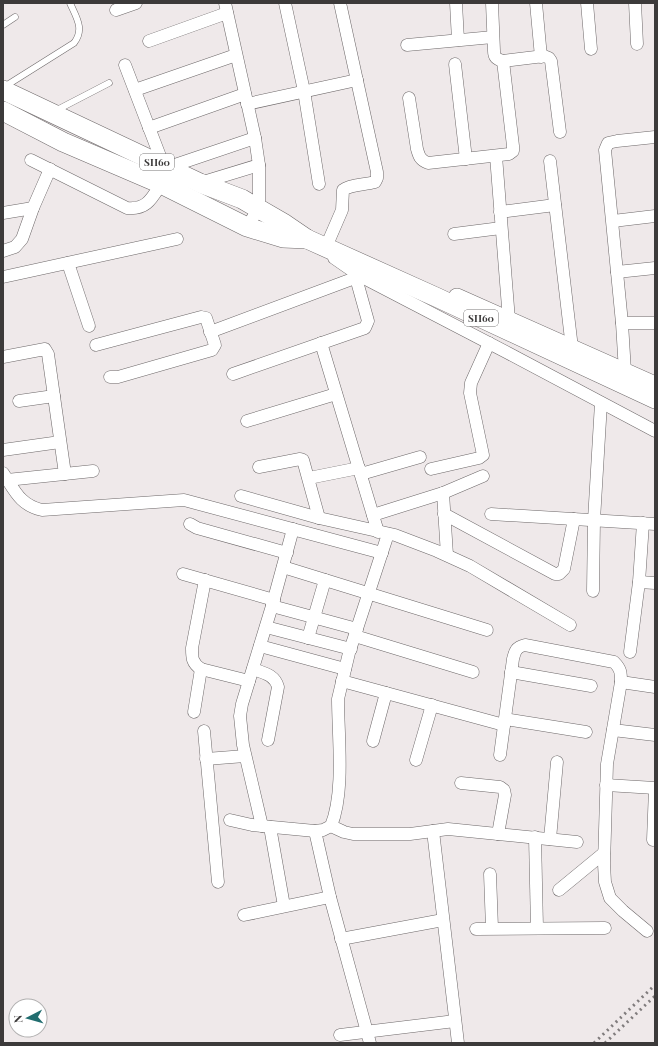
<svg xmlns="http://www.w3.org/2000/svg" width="658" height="1046" font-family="'Playfair Display',serif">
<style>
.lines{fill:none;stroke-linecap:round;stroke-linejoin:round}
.lane-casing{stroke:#6d6869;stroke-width:7}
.street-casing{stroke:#6d6869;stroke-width:13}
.secondary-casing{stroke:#6d6869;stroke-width:18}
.primary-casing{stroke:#6d6869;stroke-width:20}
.lane{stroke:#fff;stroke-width:6}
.street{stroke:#fff;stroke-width:12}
.secondary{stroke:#fff;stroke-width:17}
.primary{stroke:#fff;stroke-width:19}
.rail{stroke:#807c7d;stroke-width:3;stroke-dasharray:2 4;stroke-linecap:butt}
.labels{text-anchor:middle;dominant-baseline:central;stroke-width:4;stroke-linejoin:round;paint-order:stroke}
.shield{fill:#fff;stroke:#767575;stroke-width:1}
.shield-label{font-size:10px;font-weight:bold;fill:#3c3a3a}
</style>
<rect width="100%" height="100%" fill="#efe9ea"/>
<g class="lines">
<defs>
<g id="lane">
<polyline points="3,25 15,17"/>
<path d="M4 87 74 43C85 29 76 17 70 3"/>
<polyline points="55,111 109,83"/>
</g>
<g id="street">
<polyline points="225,3 255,138 259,165 259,208 247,227"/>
<polyline points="285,3 304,91 319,184"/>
<polyline points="456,3 458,40"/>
<path d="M492 3 494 51C494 57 496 59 503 61L544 56 549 58 551 61 560 132"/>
<polyline points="536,3 541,57"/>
<polyline points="587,3 591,49"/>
<polyline points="635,3 637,44"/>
<polyline points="116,10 136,3"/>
<polyline points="149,41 227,13"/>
<polyline points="407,45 493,37"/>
<polyline points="455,64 466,159"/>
<polyline points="125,65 163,164"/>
<polyline points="135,90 236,55"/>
<path d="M409 98 417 149C419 156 420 160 428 163L509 154 513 151V146L503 61"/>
<polyline points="247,104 357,80"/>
<polyline points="149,128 245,94"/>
<polyline points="496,156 509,320"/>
<path d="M31 160 127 208C147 210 152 198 161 184"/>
<polyline points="550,161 572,348"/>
<polyline points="169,167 255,138"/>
<polyline points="200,183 259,165"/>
<polyline points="500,212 555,205"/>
<polyline points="3,213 33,208"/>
<polyline points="613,221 655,216"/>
<polyline points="454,234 501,228"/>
<path d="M326 247 342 210 343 190C351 184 365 185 375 182L377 178V172L340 3"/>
<polyline points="3,251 15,247 22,239 33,208 50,169"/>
<polyline points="334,258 360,276 508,353 655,431"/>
<polyline points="68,263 89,326"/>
<polyline points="617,272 655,268"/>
<polyline points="3,277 177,239"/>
<polyline points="622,323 655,323"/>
<polyline points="210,332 363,275"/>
<polyline points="321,343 378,532"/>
<polyline points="96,345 201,317 206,318 215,345 212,350 118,377 110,377"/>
<polyline points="3,357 45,349 48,354 65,474"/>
<polyline points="625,372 622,323 605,150 608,143 617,141 655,137"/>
<polyline points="233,374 365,328 368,321 356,278"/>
<polyline points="19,401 54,396"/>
<polyline points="247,421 336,394"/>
<polyline points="3,450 60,442"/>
<polyline points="259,467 300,459 303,460 319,518"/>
<polyline points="431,469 479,458 483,455 470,393 471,383 489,343"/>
<path d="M3 473C15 491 20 505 42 510L184 500 382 553"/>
<polyline points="361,474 420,457"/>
<polyline points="309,478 359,468"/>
<polyline points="7,480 93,471"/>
<polyline points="443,493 447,555"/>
<polyline points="241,496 319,518 395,535 437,551 470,566 570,625"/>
<polyline points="444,514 555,574 559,574 564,569 574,519"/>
<polyline points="491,514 655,524"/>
<polyline points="373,515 443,493 483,476"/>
<polyline points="190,524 197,528 287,553"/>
<polyline points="283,567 487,630"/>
<polyline points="183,574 274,600"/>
<path d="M205 580 192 648C192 658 192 663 201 669L249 681"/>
<polyline points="639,582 655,583"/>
<polyline points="593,591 594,520 601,403"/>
<polyline points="272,606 357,629"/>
<polyline points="266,627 351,649"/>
<polyline points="355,636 473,672"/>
<polyline points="308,638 325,580"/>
<polyline points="260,646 345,669"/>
<polyline points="630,652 639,582 643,523"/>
<path d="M253 669C264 673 275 675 278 687L268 740"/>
<polyline points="511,672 591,686"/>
<polyline points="342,681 504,725"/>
<polyline points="621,682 655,687"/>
<polyline points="194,712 201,669"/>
<polyline points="505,719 586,732"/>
<polyline points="613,730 655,735"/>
<polyline points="204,731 218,882"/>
<polyline points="373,741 386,693"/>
<path d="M500 755 513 659C515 651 516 647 525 645L614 662C621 669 621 673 621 682L607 764 604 864 605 882 610 898 623 911 647 931"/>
<polyline points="206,759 245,756"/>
<polyline points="416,760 432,705"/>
<polyline points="461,783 500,787 504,790 505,795 498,834"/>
<polyline points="606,785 655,788"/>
<path d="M230 820 252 825 315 831 323 830 331 826C345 792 338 736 338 699L349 653 388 534"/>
<polyline points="262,826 243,745 240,716 242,704 272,606 293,529"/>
<polyline points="331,826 344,832 353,834 410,834 448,829 577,842"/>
<polyline points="270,827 284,906"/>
<polyline points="315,831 330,897 370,1043"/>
<polyline points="433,831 458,1043"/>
<polyline points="535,837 537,928"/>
<polyline points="550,839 557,762"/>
<polyline points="653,840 655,789"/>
<polyline points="490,874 492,928"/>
<polyline points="559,890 604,853"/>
<polyline points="244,915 330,897"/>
<polyline points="476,929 605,928"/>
<polyline points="341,939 443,920"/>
<polyline points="340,1035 455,1021"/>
</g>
<polyline id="secondary" points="457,297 655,385"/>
<g id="primary">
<polyline points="3,90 200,183 242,199 285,224 307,239 436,297 655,399"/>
<polyline points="3,111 63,142 161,184 247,227 283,238 307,239"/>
</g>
</defs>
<use href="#lane" class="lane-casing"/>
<use href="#street" class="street-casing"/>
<use href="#secondary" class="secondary-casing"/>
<use href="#primary" class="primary-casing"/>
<use href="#lane" class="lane"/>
<use href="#street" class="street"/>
<use href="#secondary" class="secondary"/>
<use href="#primary" class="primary"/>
<g class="rail">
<polyline points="594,1043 655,985"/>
<polyline points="605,1043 655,996"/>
</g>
</g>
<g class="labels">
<g class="shield">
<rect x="140" y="154" width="34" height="16" rx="3"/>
<rect x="464" y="310" width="34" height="16" rx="3"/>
</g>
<g class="shield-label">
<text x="157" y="162">SH60</text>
<text x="481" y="318">SH60</text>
</g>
</g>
<rect width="658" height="1046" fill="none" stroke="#3c3a3a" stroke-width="8"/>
<g transform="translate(28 1018) rotate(264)"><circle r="19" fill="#ffffff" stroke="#b1b0b0"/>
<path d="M0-3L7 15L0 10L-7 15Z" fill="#216d6f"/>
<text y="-6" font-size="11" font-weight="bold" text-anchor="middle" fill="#3c3a3a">N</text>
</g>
</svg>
